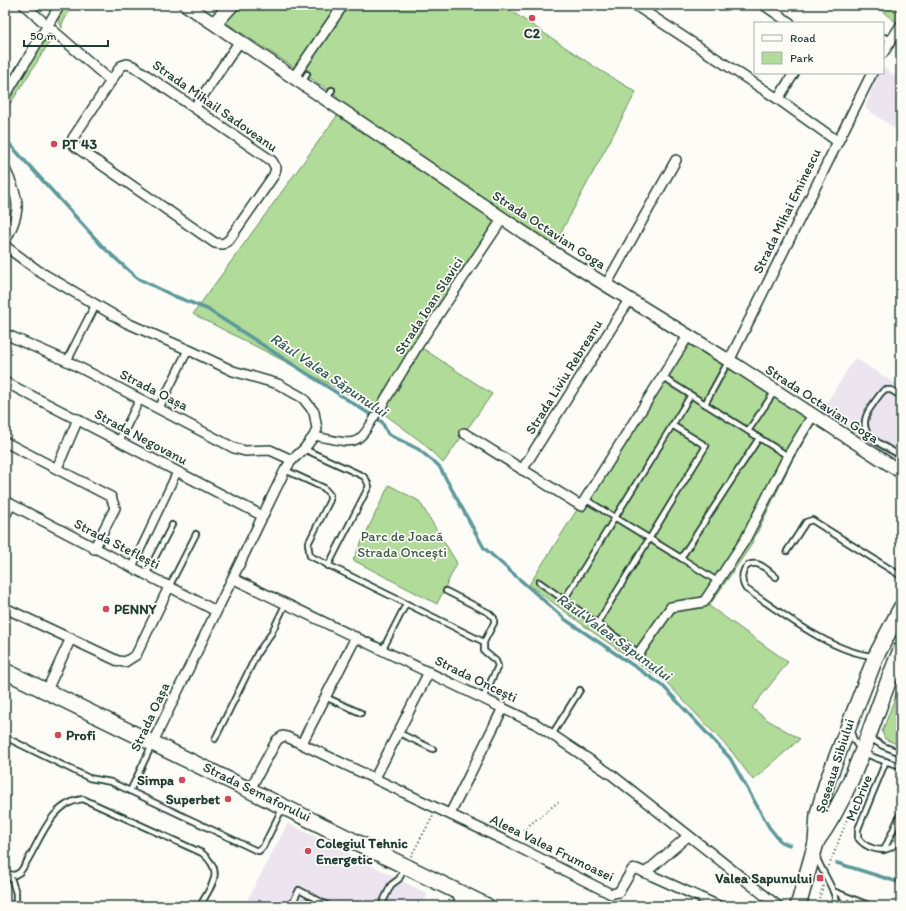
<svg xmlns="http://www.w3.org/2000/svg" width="906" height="911" font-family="Itim,sans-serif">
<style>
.built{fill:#ece5f0}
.green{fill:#b1db98;stroke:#688c66}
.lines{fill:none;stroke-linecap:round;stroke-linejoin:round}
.stream{stroke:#5c999a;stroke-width:3.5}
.service-casing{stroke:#1f3d34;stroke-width:8}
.pedestrian-casing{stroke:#1f3d34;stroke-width:10}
.minor-casing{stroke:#1f3d34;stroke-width:12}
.tertiary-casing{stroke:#1f3d34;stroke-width:15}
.primary-casing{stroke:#1f3d34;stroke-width:18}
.path{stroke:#1f3d34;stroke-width:2;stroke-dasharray:1 3;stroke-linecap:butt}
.service{stroke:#fdfcf7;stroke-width:4.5}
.pedestrian{stroke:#fdfcf7;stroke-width:7}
.minor{stroke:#fdfcf7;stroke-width:9}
.tertiary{stroke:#fdfcf7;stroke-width:12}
.primary{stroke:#fdfcf7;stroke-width:15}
.poi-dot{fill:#d1495b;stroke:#fdfcf7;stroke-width:1.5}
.labels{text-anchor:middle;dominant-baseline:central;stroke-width:3.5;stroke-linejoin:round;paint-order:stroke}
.poi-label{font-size:14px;font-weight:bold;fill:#1f3d34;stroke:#fdfcf7;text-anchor:start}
.street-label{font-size:14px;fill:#1f3d34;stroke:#fdfcf7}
.park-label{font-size:14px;fill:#3c5d48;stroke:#fdfcf7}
.water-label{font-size:15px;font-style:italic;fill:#335c56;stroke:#fdfcf7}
</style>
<rect width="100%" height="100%" fill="#fdfcf7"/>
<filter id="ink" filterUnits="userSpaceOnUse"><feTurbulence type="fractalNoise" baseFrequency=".025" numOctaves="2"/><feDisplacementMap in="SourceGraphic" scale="8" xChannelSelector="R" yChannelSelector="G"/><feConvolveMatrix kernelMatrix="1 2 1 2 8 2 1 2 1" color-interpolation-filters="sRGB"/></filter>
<g filter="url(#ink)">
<g class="built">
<polygon points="883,67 901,80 901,133 865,108 877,73 883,73"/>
<polygon points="855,358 901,387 901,465 820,413"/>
<polygon points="288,823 428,894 423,904 427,906 244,906"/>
</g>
<g class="green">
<polygon points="65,5 73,5 62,24 62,28 58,19"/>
<polygon points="236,5 502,5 598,69 636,92 551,251 503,218 419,346 492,394 443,463 423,443 379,410 193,314 342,109 336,95 222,20"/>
<polygon points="874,5 901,5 901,17 897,23"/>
<polygon points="50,36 59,42 53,41 49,43 5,112 5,103 46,38"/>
<polygon points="688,336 818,418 792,461 750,547 709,606 788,662 752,708 766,719 800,739 753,780 732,752 666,682 594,633 529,585"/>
<polygon points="389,485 419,501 457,563 437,604 353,560"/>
<polygon points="901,682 901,746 885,739 882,732"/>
</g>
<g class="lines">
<g class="stream">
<polyline points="5,139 103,247 137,278 174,296 207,309 382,422 388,434 418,449 439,466 484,548 566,620 662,685 730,758 769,827 781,842 790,845"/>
<polyline points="837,863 901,883"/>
</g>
<defs>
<g id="service">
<polyline points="883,37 892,39"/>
<polyline points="302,83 307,74"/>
<polyline points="327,99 332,90"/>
<polyline points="662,377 788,456"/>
<path d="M901 396 891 390H884C878 396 874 403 869 410 854 436 882 444 901 456"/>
<polyline points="705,404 728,362"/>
<polyline points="748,431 775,391"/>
<polyline points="304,449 363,476 366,479 369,486 328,566"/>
<polyline points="285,470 324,488 330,495 330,500 308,544 310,556 484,642 484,651 496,661 498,666 483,698"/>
<polyline points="585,499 681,558 759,438"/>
<polyline points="787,551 806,522 812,520 901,576"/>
<polyline points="681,558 717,581"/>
<polyline points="146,575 172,525"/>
<path d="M776 577C771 573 763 565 757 564 742 561 739 580 746 589 781 612 830 652 873 656"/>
<polyline points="539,582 639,653"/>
<polyline points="169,587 196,534"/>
<polyline points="446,591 489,613 494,618 494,623 484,642"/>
<polyline points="564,600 691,395"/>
<polyline points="597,624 706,446 672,425"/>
<polyline points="383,649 406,604"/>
<polyline points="325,697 361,713"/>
<path d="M851 731C856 757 880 759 901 766"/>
<polyline points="399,733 433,749"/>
<polyline points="553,733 580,690"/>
<polyline points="5,737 89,778 111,782 255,850 259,851 263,847 282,809"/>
<polyline points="870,738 883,746 901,753"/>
<polyline points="215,739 258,652 271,634 286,603"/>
<path d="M886 761 858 829V838C865 848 883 854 893 846L901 829"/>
<polyline points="130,791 152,745"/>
<polyline points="884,850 901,813"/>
<path d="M817 858C821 871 839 894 835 906"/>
<path d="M5 874 15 875 20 872C39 848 47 803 83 799L202 853C225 872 212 884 200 906"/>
<polyline points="10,875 16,893 16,906"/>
<polyline points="833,891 871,906"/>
<polyline points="842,895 846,902 846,906"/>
<polyline points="291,906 299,890 329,906"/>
<polyline points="381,906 391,885 399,879 404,869"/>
</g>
<g id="pedestrian">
<polyline points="218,25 236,5"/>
<polyline points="67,361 96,304"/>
<polyline points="159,408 188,350"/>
<path d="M314 436C358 444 355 450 379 410"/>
<polyline points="119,441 140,399"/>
<polyline points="132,567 177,472"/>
</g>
<g id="minor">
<polyline points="24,5 111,81"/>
<polyline points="635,5 778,99 837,141"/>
<polyline points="764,5 790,23"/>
<polyline points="213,22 228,5"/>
<polyline points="883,53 901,25"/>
<polygon points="127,64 133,66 272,161 276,168 274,175 229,240 223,244 215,243 76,147 72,143 73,138 121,66"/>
<polyline points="294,77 343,5"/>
<polyline points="5,96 60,5"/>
<polyline points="778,99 794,73"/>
<polyline points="195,107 240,41"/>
<path d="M5 169C20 201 22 210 5 241"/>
<polyline points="5,246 40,272 127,323 191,351 233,371 278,384 303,398 314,412 317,429 314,436 304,449 292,460 285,470 153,742"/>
<polyline points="606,285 676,160"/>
<polyline points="5,334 67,361 234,448 245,451 270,450 292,460"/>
<polyline points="729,361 872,73"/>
<polyline points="5,382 263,516"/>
<polyline points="379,410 418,345 503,218"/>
<polyline points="464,433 581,506 688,336"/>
<polyline points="5,442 111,497 115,508 94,549"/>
<polyline points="57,468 78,419"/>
<polyline points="522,470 629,300"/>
<polyline points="5,501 216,611"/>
<polyline points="5,516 11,504"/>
<polyline points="234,579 536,724 612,775 778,906"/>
<polyline points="5,608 118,661 125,662 136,655 169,587"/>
<polyline points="639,653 671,607 704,602 745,540 788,456 813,415"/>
<polyline points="47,690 71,638"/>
<polyline points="302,743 356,637"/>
<polyline points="375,778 429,672"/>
<polyline points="250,789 277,740 283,736 287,737 508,842 611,894 619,892 632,870 637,869 719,906"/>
<polyline points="450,814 503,708"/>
<polyline points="645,873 688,836"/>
<polyline points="457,906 463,894"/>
</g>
<polyline id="tertiary" points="186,5 551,251 736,365 901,472"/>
<g id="primary">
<polyline points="5,671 487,906"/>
<path d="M816 842C857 786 873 714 901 650"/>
<polyline points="798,906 816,843 818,814 827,782 876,656 901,608"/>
</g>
</defs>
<use href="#service" class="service-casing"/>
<use href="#pedestrian" class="pedestrian-casing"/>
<use href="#minor" class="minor-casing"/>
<use href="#tertiary" class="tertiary-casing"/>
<use href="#primary" class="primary-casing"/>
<g class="path">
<polyline points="517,835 558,802"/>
<polyline points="411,856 433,816"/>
<polyline points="829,866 848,817"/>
<polyline points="817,906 823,886"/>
</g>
<use href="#service" class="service"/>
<use href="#pedestrian" class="pedestrian"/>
<use href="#minor" class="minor"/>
<use href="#tertiary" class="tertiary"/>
<use href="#primary" class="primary"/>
</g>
</g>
<g class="poi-dot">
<circle cx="532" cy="18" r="4"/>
<circle cx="54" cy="144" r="4"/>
<circle cx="106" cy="609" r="4"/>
<circle cx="58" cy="735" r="4"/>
<circle cx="182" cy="780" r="4"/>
<circle cx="228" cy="799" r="4"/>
<circle cx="308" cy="851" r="4"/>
<rect x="816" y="874" width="8" height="8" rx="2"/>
</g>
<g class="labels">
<g class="poi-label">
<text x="532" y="33" text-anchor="middle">C2</text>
<text x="62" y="144">PT 43</text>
<text x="114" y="609">PENNY</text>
<text x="66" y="735">Profi</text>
<text x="174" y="780" text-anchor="end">Simpa</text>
<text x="220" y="799" text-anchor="end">Superbet</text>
<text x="316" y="843">Colegiul Tehnic<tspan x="316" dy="16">Energetic</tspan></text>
<text x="812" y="878" text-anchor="end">Valea Sapunului</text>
</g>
<g class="street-label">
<text transform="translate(215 106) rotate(35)">Strada Mihail Sadoveanu</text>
<text transform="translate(787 211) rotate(-64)">Strada Mihai Eminescu</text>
<text transform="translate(549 230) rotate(33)">Strada Octavian Goga</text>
<text transform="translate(429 306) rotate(-57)">Strada Ioan Slavici</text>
<text transform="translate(564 377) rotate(-58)">Strada Liviu Rebreanu</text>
<text transform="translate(154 390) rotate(27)">Strada Oașa</text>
<text transform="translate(822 404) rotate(33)">Strada Octavian Goga</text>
<text transform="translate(141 437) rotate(28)">Strada Negovanu</text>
<text transform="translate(117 544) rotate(27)">Strada Steflești</text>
<text transform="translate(476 679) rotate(26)">Strada Oncești</text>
<text transform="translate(150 717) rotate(-65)">Strada Oașa</text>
<text transform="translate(835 766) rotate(-72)">Șoseaua Sibiului</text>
<text transform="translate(257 792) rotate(26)">Strada Semaforului</text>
<text transform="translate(859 798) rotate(-68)">McDrive</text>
<text transform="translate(552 848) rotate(26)">Aleea Valea Frumoasei</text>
</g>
<g class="park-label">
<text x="402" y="536">Parc de Joacă<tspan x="402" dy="16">Strada Oncești</tspan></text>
</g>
<g class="water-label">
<text transform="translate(329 375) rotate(34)">Râul Valea Săpunului</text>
<text transform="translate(614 637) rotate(36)">Râul Valea Săpunului</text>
</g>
</g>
<rect width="906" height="911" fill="none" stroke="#fdfcf7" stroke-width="20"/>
<rect x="10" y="10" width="886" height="891" fill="none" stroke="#1f3d34" stroke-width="1.5" filter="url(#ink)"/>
<rect x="754" y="22" width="130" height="52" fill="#fdfcf7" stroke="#a4b0a9"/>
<rect x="762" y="35" width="20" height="6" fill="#fdfcf7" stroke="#a4b0a9"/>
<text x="790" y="42" font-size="12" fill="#1f3d34">Road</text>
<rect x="762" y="52" width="20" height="12" fill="#b1db98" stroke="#a4b0a9"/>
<text x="790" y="62" font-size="12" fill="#1f3d34">Park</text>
<path d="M24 40v6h84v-6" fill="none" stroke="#1f3d34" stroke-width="2"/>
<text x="30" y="40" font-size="12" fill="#1f3d34" stroke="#fdfcf7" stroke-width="3" paint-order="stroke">50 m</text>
</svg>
